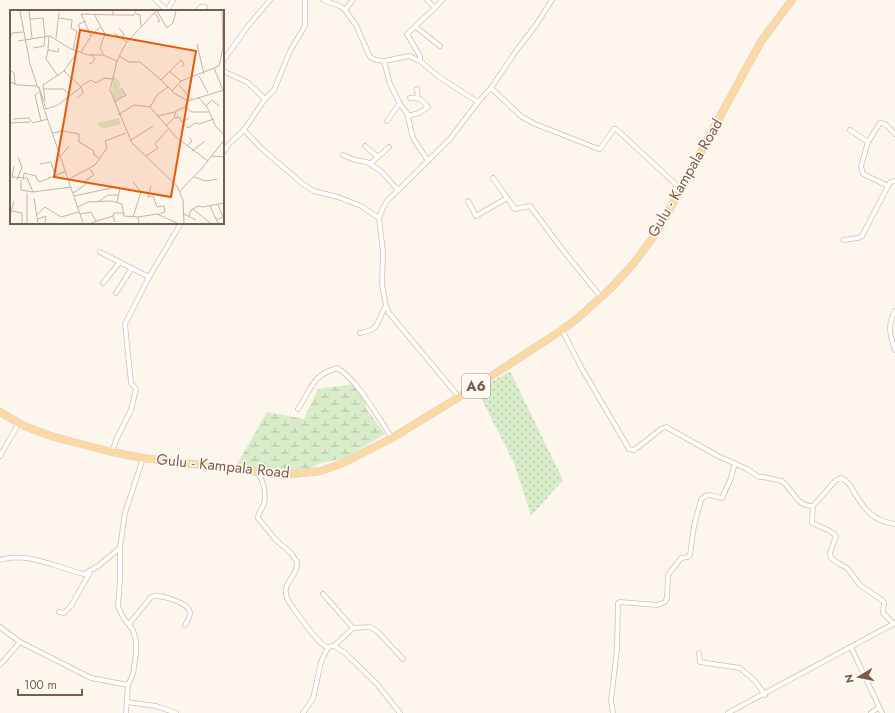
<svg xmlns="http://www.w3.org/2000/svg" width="895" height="713" font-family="Jost,sans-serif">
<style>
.green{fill:url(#green-dots)}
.wetland{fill:url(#wetland-marsh)}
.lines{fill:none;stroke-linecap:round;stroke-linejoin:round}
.minor-casing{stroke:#d1beb0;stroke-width:5.5}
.primary-casing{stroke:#dad1cd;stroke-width:8}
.minor{stroke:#fff;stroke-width:4}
.primary{stroke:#fbd9a5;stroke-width:7}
.labels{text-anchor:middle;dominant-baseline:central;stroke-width:3;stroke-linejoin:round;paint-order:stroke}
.shield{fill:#fffaf3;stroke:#a28b7f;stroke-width:1}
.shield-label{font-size:14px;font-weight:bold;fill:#7a5c4d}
.street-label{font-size:15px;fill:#7a5c4d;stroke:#fffaf3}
.inset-road{fill:none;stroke:#c5b3a7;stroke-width:1}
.view{fill:#e8590c;fill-opacity:0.15;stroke:#e8590c;stroke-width:2}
.inset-edge{fill:none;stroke:#7a5c4d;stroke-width:2}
</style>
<defs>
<pattern id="green-dots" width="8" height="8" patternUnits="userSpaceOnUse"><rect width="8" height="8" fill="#d8ecc9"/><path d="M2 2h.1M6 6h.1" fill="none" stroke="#b4c2a5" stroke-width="1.8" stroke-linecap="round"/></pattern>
<pattern id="wetland-marsh" width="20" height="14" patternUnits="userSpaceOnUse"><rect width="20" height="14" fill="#d8ecc9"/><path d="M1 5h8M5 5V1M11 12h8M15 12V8" fill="none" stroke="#b4c2a5"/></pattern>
</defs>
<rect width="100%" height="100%" fill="#fdf6ec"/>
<polygon class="green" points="510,371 563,480 531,516 514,463 477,390"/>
<polygon class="wetland" points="353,384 367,405 365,407 385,434 345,458 320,463 307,470 276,472 235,468 267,412 304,419 318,389"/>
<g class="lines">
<defs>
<g id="minor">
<polyline points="156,0 167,11"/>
<polyline points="323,0 340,6 345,10 356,25 370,57 376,60 384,61 409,56 420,61 439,77 478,102"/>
<polyline points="435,8 442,0"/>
<polyline points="345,10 353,0"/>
<polyline points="167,11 173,0"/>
<polyline points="197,11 201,7 205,7"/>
<polyline points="416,27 440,46"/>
<polyline points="223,61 248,26 270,0"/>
<polyline points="384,61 390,84 400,104 407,113 413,138 428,161"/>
<polyline points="420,61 420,56 407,34 435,8 427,0"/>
<polyline points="223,71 247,82 265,99"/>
<polyline points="491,88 522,117 535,124 599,149 600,149 614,129 616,129 681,189"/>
<polyline points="417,89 418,98"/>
<path d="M408 116 419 113 428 107C423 101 418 96 410 98"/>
<polyline points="387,121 400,103"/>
<polyline points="244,130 261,148 304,185 314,191 338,197 361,206 379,218"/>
<polyline points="850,130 868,142 880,123 885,124 895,134"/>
<polyline points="868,142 861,166 863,174 888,186"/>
<polyline points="365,146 378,157"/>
<polyline points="223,153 229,144 244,130 265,99 274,90 290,51 305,26 305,0"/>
<polyline points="343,155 355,160 367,162 381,171 398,190"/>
<polyline points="370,164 389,147"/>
<polyline points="493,178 515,209 530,206 565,253 601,297"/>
<polyline points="468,201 476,216 507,198"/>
<polyline points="843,240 858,238 862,236 888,186 890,182 895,181"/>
<polyline points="100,252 149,277"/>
<polyline points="103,283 120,262"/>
<polyline points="116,293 132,268"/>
<path d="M895 311C887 325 890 336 895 350"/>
<path d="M562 330 581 367 629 449 634 450 637 448 661 429 666 427 718 456 747 469 759 477H763L782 481C793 490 797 507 813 506"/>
<path d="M360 333C364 332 370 331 373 329 379 325 381 312 386 306"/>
<polyline points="459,397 389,313 386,306 382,284 383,252 379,218 383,208 387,201 450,139 478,102 491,88 516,51 536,25 552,0"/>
<path d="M298 409C312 388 311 376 337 368 357 379 379 419 392 438"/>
<polyline points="112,452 117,438 131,410 136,389 131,383 125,324 149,277 181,223"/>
<polyline points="0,456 19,423"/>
<path d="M258 473C264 482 266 494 264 504 262 509 258 513 258 518L276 540 291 553 297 562C298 579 278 582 289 602 296 611 318 646 328 647"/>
<path d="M0 560C28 551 57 568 84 574L98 566 120 548"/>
<polyline points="323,594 353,628"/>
<polyline points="59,612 64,613 71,606 90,572"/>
<path d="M129 624 151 597C159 593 190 603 190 613 190 617 187 622 185 625"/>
<path d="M894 624 883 613 884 603 883 601 860 585 847 568 838 563 831 558 830 553 836 536 830 531 812 523 813 506 836 480 841 478C848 481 851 486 854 492 865 510 873 521 895 524"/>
<polyline points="0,627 20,642 91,678 128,685"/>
<polyline points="334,646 353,628 370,627 378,632 403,659"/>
<polyline points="851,647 882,713"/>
<polyline points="699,653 700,662 740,668 755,681 765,695"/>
<polyline points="0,665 20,642"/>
<polyline points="127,702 156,706 176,713"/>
<polyline points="126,713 128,685 133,674 136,653 136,641 133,630 123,617 118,606 120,579 120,548 125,513 143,458"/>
<polyline points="303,713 313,699 321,662 328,647 334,646 345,653 377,684 400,713"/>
<path d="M613 713 611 700 617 649 618 603 620 602 657 605 665 602 667 598 668 575 681 558 688 557 690 555 694 526 701 500C707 491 714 497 722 498L731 478 735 463"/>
<polyline points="728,713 895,623"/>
<polyline points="871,713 879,707"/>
</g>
<polyline id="primary" points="0,412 24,426 54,437 112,452 143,458 284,475 321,471 343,463 392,438 459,397 562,330 579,317 611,288 634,263 659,229 748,65 762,40 792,0"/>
</defs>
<use href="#minor" class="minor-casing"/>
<use href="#primary" class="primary-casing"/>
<use href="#minor" class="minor"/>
<use href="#primary" class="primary"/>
</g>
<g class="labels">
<rect class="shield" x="462" y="374" width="28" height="24" rx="3"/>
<g class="shield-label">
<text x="476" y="386">A6</text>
</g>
<g class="street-label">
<text transform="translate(685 178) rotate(-60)">Gulu - Kampala Road</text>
<text transform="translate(223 466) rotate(6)">Gulu - Kampala Road</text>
</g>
</g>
<g transform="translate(10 10)">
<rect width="214" height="214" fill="#fdf6ec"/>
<path d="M109 108 111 114 92 119 87 113Z" fill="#d8ecc9"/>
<path d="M103 66 111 73 109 78 114 82 113 87 104 91 102 84Z" fill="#d8ecc9"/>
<path class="inset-road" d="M10 1 20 54 28 78M19 1 22 28M103 1V5H124L126 1M146 1 116 33 107 51 100 80 122 133 167 176 173 190 174 213M147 1 157 18 163 13 166 1M145 3 150 11 147 12M84 4 95 24 90 38 93 44M126 4 130 5 131 16M49 8 62 10 61 18 67 21 63 40M20 9 33 8 35 26M109 18 114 24 112 28M69 19V14L76 11M104 23 117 32M81 26 71 4 103 5M0 28 2 23 13 22M46 28 49 3M8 31 40 26 61 39 78 45H93L107 51M187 34 194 64M23 38 34 36 35 26M38 40 39 26M71 42 81 26 91 16M109 46 119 52H130L151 70M79 53 81 54 85 49 81 44M172 57 174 54 171 50 151 70 164 83 178 91M204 58 213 80M0 60 4 63 5 75M159 61 171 71M48 66 36 49 38 40 48 42 49 38M189 66 198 83M0 72 8 75 27 76M169 75 182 90M71 76 81 70 86 73 94 68 102 69M33 79H54L59 85M162 81 171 71 209 56 213 38 212 1M29 82 25 85 31 111M188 87 197 97 206 117 214 124M67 88 73 83 71 77M35 91 33 75 54 61 68 41M104 92 116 85 111 78M196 96 202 90 209 96M140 97 147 85 158 77M175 97 182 102H198M36 99 29 77 33 96 73 213M36 99 48 95 71 77 54 61M108 105 124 95 140 97 167 128 198 151M148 106 165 102M165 108 169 107 172 112 179 108M3 109 19 108 23 113 38 109M172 112 178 118 185 113 189 114 204 109M0 113 20 112M156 116 164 108 166 101 175 97 178 91 214 80M43 123 53 121 69 124V132L84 141V145L89 148M121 130 143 116M177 136 182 131 179 127M182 141 195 131M51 146 59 136M136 146 148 138 145 134 158 119M202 146 214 147M30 154 41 152 45 164M4 156 2 167 17 168 23 182 61 177M184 167 196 171 207 169M59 169 85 155 97 138 95 131 116 123M7 170 12 157 8 147M11 170V180L23 182M13 170 14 163 26 166 27 170 30 172 56 161M123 172 131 182 123 207M141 176 138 187 143 186 147 197 154 196 155 202 149 204M170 181 193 157 214 130M17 183V213M63 183 75 175 76 170 84 165 80 159M64 186 106 177 110 178 107 192M24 188 28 213M88 192 98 185H108M200 196 208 213M68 197 78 192 101 191 112 194 114 206 128 207M183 199 200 213M2 201 12 203V213M70 204 81 202 86 211M174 204 186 210M0 205 4 191M27 205 35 197 51 207 69 202M103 206 104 203H113M179 206 181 200 188 196 193 197 214 193M28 209 36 206 35 213M206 210 213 207 208 195M81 213 103 206 105 212M129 213 128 207 147 204 167 213"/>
<path class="view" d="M70 20 186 41 161 187 44 167Z"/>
<rect width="214" height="214" class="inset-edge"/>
</g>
<g transform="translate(859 677) rotate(260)" stroke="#fffaf3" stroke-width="3" paint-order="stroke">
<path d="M0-3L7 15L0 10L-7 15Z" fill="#7a5c4d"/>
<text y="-6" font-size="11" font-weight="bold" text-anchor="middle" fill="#7a5c4d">N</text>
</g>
<path d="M18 689v6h64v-6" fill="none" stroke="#7a5c4d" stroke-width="2"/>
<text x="24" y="689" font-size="12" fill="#7a5c4d" stroke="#fffaf3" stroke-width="3" paint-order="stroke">100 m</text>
</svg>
